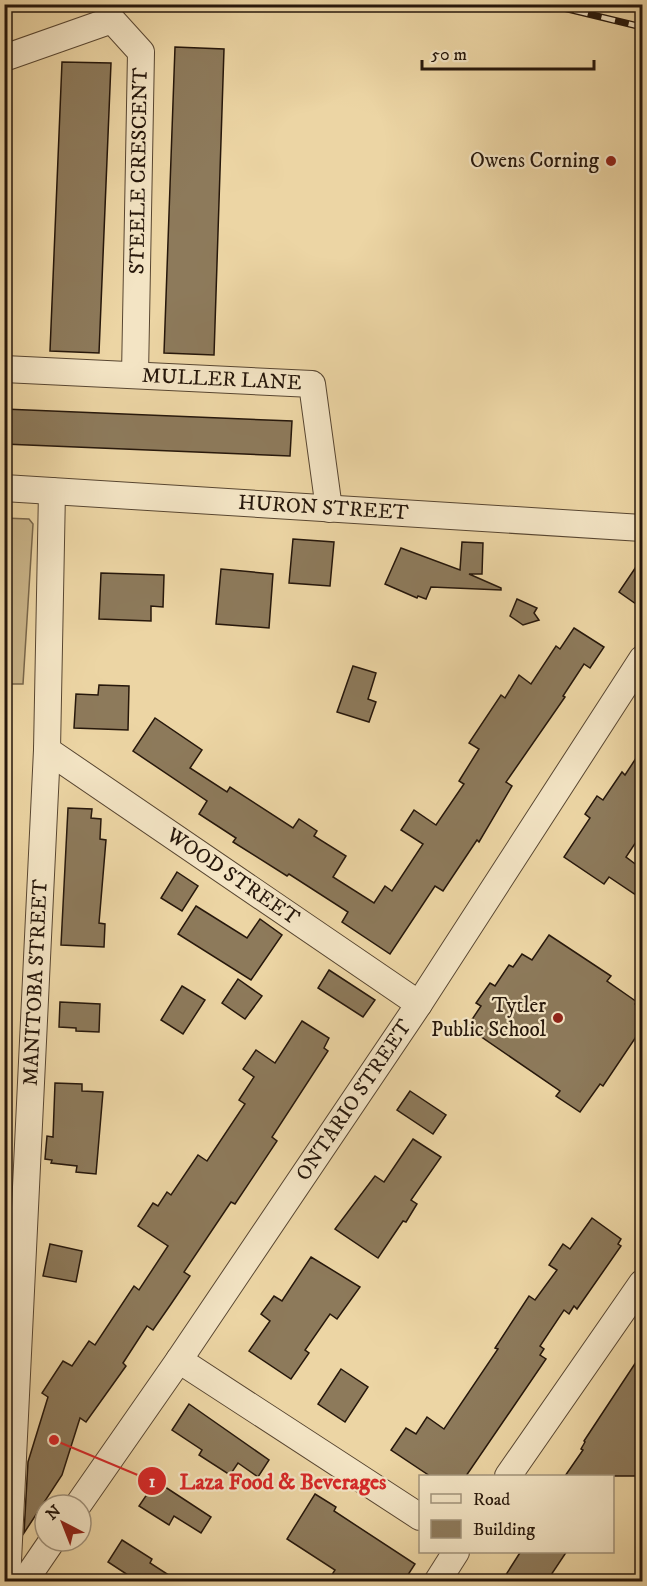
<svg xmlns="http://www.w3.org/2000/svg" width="647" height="1586" font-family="'IM FELL DW Pica',serif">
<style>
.green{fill:#cab58a;stroke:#78664a;stroke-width:1.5}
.building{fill:#8d7a5b;stroke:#26170b;stroke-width:1.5}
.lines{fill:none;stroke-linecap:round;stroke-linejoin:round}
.street-casing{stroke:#584631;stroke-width:28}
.street{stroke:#f3e4c4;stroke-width:26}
.rail-casing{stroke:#26170b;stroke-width:7}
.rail{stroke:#f3e4c4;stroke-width:4.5;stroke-dasharray:14;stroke-linecap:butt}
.poi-dot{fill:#8f2418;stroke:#f3e4c4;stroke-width:2}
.labels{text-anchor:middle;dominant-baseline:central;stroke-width:4.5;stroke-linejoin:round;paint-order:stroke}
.poi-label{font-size:21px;fill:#26170b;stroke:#f3e4c4;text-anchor:end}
.street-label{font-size:21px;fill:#26170b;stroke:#f3e4c4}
.leader{fill:none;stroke:#d62828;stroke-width:2}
.callout-dot{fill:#d62828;stroke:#f3e4c4;stroke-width:2}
.mark-label{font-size:18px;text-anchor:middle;font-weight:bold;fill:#fff}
.callout-label{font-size:22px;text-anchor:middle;font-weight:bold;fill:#d62828;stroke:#f3e4c4;stroke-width:4.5;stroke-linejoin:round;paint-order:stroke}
</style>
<rect width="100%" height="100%" fill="#ecd5a4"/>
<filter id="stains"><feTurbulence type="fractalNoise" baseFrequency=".00333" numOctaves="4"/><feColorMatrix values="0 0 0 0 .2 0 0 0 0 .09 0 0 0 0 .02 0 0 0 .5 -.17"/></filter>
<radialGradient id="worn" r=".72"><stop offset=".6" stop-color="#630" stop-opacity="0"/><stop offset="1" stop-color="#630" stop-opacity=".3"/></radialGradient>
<polygon class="green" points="4,518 29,519 33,524 23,684 5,684"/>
<g class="building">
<polygon points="175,47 224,49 214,355 164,353"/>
<polygon points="62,62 111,63 99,353 50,351"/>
<polygon points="4,409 292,421 290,456 4,444"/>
<polygon points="293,539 334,542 330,586 289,583"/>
<polygon points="462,542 483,543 482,574 469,574 501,588 501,590 431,587 426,599 418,596 417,598 385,584 401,548 460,570"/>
<polygon points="642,558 642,594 636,604 619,592"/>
<polygon points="221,569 273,574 269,628 216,624"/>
<polygon points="101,573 164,575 163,607 151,606 151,621 99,619"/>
<polygon points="517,599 537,608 534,613 539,620 523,625 510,616"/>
<polygon points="574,628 604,647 590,668 584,664 563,696 565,697 506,782 512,786 479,842 477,840 443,891 435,886 390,954 342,922 348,912 289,874 287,876 233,842 236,838 199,814 207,801 133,751 155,718 202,750 190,768 227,792 230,787 293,828 299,819 317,831 314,836 346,856 333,877 374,903 385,886 392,891 423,844 401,830 414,810 436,825 464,784 459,781 479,749 469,743 501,695 505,698 519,675 531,684 556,646 560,649"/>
<polygon points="353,666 376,673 368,699 376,702 369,722 337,712"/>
<polygon points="99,685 129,686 128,730 74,728 76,694 98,695"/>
<polygon points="642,749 642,833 626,857 642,869 642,899 609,877 604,884 564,857 590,818 585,814 597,796 603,800 622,772 625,775"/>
<polygon points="68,808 92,809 91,818 101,819 100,839 106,840 99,923 105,924 104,947 61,945"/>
<polygon points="177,872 198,886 182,911 161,898"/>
<polygon points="196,906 247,938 260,919 282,935 251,980 178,934"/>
<polygon points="549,935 611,976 607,981 637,1002 635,1004 642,1010 642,1028 603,1086 600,1084 580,1112 556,1096 560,1091 467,1027 481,1006 476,1003 490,983 495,986 509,965 513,967 522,954 532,960"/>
<polygon points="329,970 375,1000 363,1017 318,988"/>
<polygon points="238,979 262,996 245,1019 222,1003"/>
<polygon points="182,986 205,1000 183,1034 161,1020"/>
<polygon points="60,1002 100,1004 99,1032 76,1031 76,1028 59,1027"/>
<polygon points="302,1021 329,1038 324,1048 328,1051 272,1137 277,1141 235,1204 231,1202 184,1272 190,1276 171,1304 153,1330 147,1326 123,1363 126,1366 86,1422 80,1418 62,1475 24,1533 28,1462 48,1397 42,1393 63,1361 72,1366 89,1341 95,1345 134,1286 139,1290 168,1246 138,1226 153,1203 158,1206 167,1192 171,1195 198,1155 207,1161 245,1104 239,1100 254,1077 243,1069 256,1050 275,1063"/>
<polygon points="55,1083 82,1084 82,1091 103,1092 96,1174 76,1172 77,1166 51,1163 52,1160 45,1159 47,1136 53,1137"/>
<polygon points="410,1091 446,1115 433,1134 397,1110"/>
<polygon points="413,1139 441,1157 411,1200 417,1204 406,1222 403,1221 378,1258 335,1229 375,1176 384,1182"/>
<polygon points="592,1218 621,1239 618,1244 621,1246 577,1309 574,1306 569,1314 564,1310 540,1346 544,1349 540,1355 546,1359 466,1476 430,1476 391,1450 406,1428 416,1434 427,1417 444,1429 498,1349 495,1348 529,1296 535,1300 557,1270 549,1265 563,1244 570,1249"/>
<polygon points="50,1244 82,1251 76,1282 43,1276"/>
<polygon points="311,1257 360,1287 337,1319 330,1314 305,1350 309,1353 291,1379 249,1351 270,1321 261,1314 274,1296 282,1301"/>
<polygon points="642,1353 642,1476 565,1476 583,1450 581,1449 585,1442 584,1441"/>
<polygon points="341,1369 368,1387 345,1422 318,1404"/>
<polygon points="189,1404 269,1460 258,1477 238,1463 230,1475 199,1455 202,1450 172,1430"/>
<polygon points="156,1481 211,1517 201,1533 174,1516 169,1525 139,1506"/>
<polygon points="315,1494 336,1507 334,1511 415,1564 404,1581 328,1581 335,1570 287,1539"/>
<polygon points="122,1540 152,1559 150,1563 178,1581 137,1581 108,1562"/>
<polygon points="521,1551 567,1551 547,1581 502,1581"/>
</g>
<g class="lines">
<defs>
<g id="street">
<polyline points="4,58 112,20 141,52 135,375"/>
<path id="s1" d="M4 369 312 384 329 509"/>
<path id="s2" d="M4 488 642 528"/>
<path id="s3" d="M47 750 419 1004"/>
<polyline points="179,1360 420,1517"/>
<polyline points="508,1476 642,1283"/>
<path id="s4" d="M78 1505 179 1360 419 1004 642 659"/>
<path id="s5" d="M7 1582 47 750 52 491"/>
<polyline points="24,1582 52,1541"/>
<polyline points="437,1582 456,1552"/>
</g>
</defs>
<use href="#street" class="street-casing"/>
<use href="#street" class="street"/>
<defs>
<polyline id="rail" points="547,4 642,27"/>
</defs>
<use href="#rail" class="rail-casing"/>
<use href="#rail" class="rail"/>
</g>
<g class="poi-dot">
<circle cx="611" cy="161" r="6"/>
<circle cx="558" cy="1018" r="6"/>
</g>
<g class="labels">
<g class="poi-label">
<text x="599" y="161">Owens Corning</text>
<text x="546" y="1006">Tytler<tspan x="546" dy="24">Public School</tspan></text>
</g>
<g class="street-label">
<text transform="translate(139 171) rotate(-89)">STEELE CRESCENT</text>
<text stroke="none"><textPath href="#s1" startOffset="218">MULLER LANE</textPath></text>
<text stroke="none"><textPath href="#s2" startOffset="320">HURON STREET</textPath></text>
<text stroke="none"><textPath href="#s3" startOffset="225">WOOD STREET</textPath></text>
<text stroke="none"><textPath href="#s5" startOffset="600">MANITOBA STREET</textPath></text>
<text stroke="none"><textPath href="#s4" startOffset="490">ONTARIO STREET</textPath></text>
</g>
</g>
<path class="leader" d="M54 1440L152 1481"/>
<g class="callout-dot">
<circle cx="54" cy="1440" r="6"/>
<circle cx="152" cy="1481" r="15"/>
</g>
<g class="mark-label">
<text x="152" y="1487">1</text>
</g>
<g class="callout-label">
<text x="283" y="1489">Laza Food &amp; Beverages</text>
</g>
<rect width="647" height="1586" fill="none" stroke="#ecd5a4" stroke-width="24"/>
<rect x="6" y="6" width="635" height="1574" fill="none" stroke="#26170b" stroke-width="3"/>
<rect x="12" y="12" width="623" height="1562" fill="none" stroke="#26170b" stroke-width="1.5"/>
<rect x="419" y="1475" width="195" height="78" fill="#f3e4c4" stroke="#a1927a" stroke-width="1.5"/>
<rect x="431" y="1494" width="30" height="9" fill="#f3e4c4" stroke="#a1927a" stroke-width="1.5"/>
<text x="473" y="1505" font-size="18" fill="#26170b">Road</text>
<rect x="431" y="1520" width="30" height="18" fill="#8d7a5b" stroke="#a1927a" stroke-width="1.5"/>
<text x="473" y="1535" font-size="18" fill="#26170b">Building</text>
<g transform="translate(63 1523) rotate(318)"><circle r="28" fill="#f3e4c4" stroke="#a1927a" stroke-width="1.5"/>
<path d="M0-4.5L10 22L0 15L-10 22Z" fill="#8f2418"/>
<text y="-9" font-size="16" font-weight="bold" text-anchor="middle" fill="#26170b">N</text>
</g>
<path d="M422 60v9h172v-9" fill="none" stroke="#26170b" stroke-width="3"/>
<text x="431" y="60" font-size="18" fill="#26170b" stroke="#f3e4c4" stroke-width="4.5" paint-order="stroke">50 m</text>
<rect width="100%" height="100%" filter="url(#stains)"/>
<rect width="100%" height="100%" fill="url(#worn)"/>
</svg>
